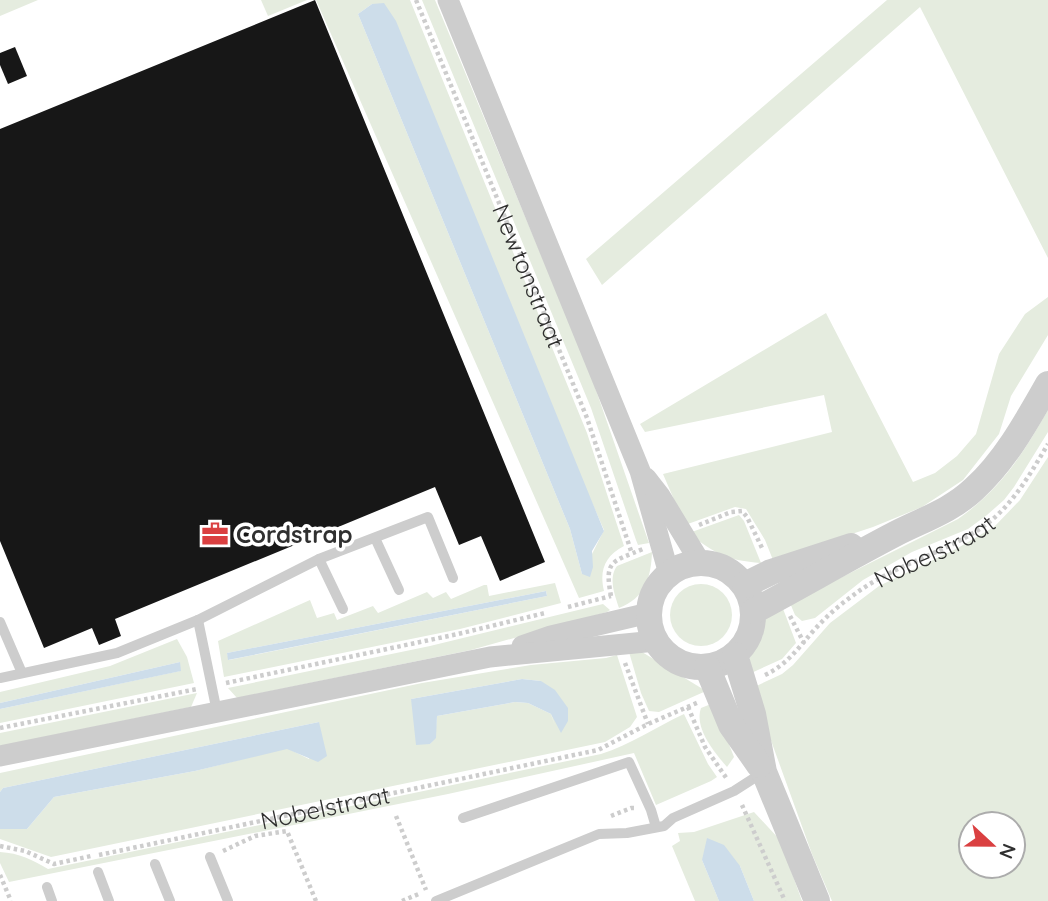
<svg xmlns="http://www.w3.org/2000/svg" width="1048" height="901" font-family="Quicksand,sans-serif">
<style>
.green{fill:#e5ecdf;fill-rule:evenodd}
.water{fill:#cdddea}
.building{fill:#171717}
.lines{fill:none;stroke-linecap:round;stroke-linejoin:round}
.path{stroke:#cdcdcd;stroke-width:4.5;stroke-dasharray:3.5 3.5;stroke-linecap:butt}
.service{stroke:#cdcdcd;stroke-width:10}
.minor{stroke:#cdcdcd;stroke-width:21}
.tertiary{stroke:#cdcdcd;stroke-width:26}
.labels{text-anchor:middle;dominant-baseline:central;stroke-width:7;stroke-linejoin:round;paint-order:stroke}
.street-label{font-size:24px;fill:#303030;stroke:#fff}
.poi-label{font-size:24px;font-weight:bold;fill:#303030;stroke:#fff;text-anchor:start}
</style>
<rect width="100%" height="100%" fill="#fff"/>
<g class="green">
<polygon points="0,0 38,0 0,16"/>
<polygon points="261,0 307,0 268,16"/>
<path d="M316 0H410L587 433 624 546C605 556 599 570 604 591L579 598ZM372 4 604 530 582 574 570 529 358 14Z"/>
<polygon points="422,0 435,0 589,370 649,543 638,545 636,540 591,408"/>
<polygon points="887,0 1048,0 1048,258 920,7 602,285 586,259"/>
<polygon points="1048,297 1048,335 1011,396 999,434 963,480 922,507 873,527 773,560 765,540 746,509 735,507 685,525 663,474 832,432 824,395 645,432 640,424 826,313 913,482 935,473 957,456 976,434 999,354 1025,314"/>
<path d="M1048 410V432L1014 487 1004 500 987 515 968 529 912 552 863 580 815 618 802 621 795 615 790 603 958 519C1002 488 1022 455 1048 410Z"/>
<path d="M1048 457V901H832L812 854 752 688 782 674 793 665 830 623 879 586 956 549 994 527 1020 500ZM971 824H1013V866H971Z"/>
<path d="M739 515 744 521 761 563C727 560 716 555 689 533Z"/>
<path d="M652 552C651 578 645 598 619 608 615 595 608 578 617 566Z"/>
<path d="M555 583 561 603 460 629 224 677 218 641 310 600 317 618 334 613 337 620 373 606 378 613 427 592 433 598 446 592 451 599 484 585H487L489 596ZM546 591 547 596 229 660 227 653Z"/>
<circle cx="701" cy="615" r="31"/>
<polygon points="603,604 610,610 607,612 471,650 237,698 228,688 430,646"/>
<polygon points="782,606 796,643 782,659 749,674 747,665 765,620"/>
<polygon points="177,639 187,657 194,683 0,723 0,709 180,671 180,662 0,703 0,692 110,666"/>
<polygon points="629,652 642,652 706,691 659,712 649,711 641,693"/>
<path d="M617 655 637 717 630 727 605 742 51 857 0 839V829H27L54 797 195 771 287 748 309 759 319 722 3 788 0 792V773L422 683 531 665 606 658ZM522 679 541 681 555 726 551 714 528 703 515 702 437 716 435 738 430 744 411 699Z"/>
<polygon points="197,693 191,707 0,746 0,733"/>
<path d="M711 704H713L734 757 727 767C714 752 694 728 701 708Z"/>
<path d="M684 714 708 764 717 777 711 781 656 805 634 753 448 794 9 882 0 863V852C19 853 33 860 48 869L601 754C630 745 656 727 684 714Z"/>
<polygon points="754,812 780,840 802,901 754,901 740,866 702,860 719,901 695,901 672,846 680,841 678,833 694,832"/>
</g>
<g class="water">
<polygon points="384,3 396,21 604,531 592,551 593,567 590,577 582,574 570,529 358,14 372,4"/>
<polygon points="546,591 547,596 228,660 227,653"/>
<polygon points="180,662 181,671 0,709 0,703"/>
<polygon points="522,679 541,681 555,690 568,708 568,721 561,733 551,714 528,703 515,702 437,716 436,738 430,744 416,745 411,699"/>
<polygon points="319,722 327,756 318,762 287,749 195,771 54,797 27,829 0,829 0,792 3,788"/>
<polygon points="707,838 724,845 740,866 754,901 719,901 702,860"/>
</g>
<g class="building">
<polygon points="315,0 545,562 500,581 481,536 459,545 435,487 115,619 121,636 99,645 92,628 44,648 0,541 0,129"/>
<polygon points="15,47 27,76 8,84 0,65 0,53"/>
</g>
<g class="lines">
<g class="path">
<path id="s1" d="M416 0 587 418 632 554"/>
<polyline points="699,525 731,512 742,511 747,517 763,550"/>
<path d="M611 596C604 560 612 562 643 549"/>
<polyline points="568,607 611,596"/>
<polyline points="790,616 804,643"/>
<polyline points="625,663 648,724"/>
<path id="s2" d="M765 675C788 664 799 647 815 629 826 617 838 606 851 597 889 567 937 556 978 530 1010 510 1029 476 1048 444"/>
<polyline points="226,683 458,634 545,613"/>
<polyline points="688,707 705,747 727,779"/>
<polyline points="0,728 197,689"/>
<polyline points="742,805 785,901"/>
<polyline points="396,816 426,890"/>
<polyline points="611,816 631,808 635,808"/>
<polyline points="0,846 25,851 54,864 91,856"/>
<polyline points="223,851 255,836 287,831 316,901"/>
<path id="s3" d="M99 855 598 750 648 724 699 702"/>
<polyline points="0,875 11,901"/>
<polyline points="402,901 421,893"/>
</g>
<g class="service">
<polyline points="375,538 399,590"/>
<polyline points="319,559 343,609"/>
<polyline points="198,620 217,712"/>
<polyline points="0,622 22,673"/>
<polyline points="0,678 117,653 198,620 319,559 428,517 453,578"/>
<polyline points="463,818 629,762 651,810 656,827"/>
<polyline points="210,857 228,901"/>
<polyline points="155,864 170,901"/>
<polyline points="98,872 109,901"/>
<polyline points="47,887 52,901"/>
<polyline points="436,901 599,834 627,833 664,826 673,818 734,791 762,773"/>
</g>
<g class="minor">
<polyline points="448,0 640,471 669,574"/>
<polyline points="646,478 660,496 700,562"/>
<polyline points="522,646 551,636 649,613"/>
<polyline points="0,756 490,657 656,641"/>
</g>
<g class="tertiary">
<circle cx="701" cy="615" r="52"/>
<polyline points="745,585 771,572 851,546"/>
<path d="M754 611C801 586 847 559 895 534 922 520 951 511 974 489 1005 461 1027 421 1048 384"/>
<polyline points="735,655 753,714 764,772 817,901"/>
<polyline points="707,667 731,725 759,765"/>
</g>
</g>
<defs>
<symbol id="office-bare" viewBox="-9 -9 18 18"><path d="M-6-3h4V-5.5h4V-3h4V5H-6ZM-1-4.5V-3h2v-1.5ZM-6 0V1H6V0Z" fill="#da4041" stroke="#fff" stroke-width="2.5" paint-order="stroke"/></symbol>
</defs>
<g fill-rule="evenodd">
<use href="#office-bare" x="196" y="515" width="38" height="38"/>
</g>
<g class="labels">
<g class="street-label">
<text stroke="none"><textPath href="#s1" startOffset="298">Newtonstraat</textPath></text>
<text stroke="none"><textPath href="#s2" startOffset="212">Nobelstraat</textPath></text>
<text stroke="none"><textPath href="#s3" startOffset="231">Nobelstraat</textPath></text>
</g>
<g class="poi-label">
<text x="236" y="534">Cordstrap</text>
</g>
</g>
<g transform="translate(992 845) rotate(112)"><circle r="33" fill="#ffffff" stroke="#acacac" stroke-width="2"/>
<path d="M0-5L12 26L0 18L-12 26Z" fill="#da4041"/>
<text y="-10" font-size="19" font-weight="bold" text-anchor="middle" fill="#303030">N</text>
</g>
</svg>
